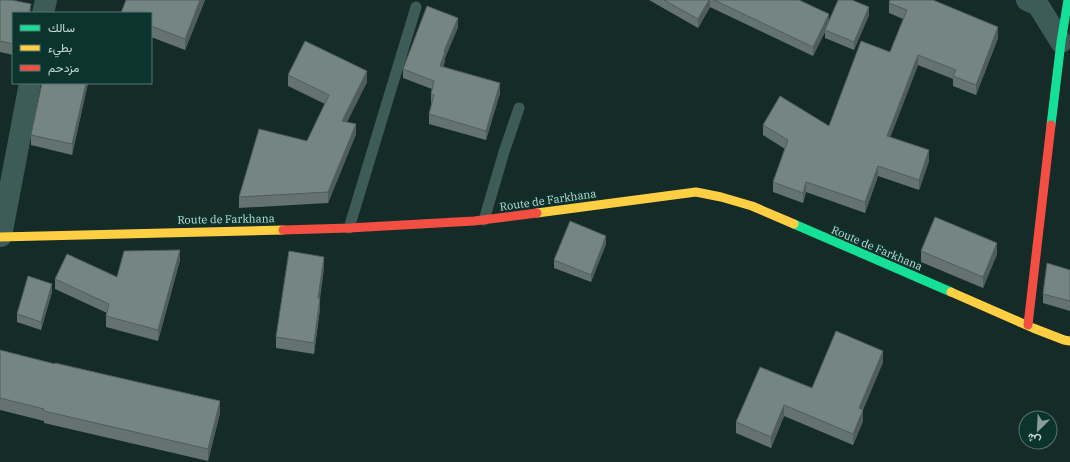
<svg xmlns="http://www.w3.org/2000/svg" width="1070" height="462" font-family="'IBM Plex Serif',Vazirmatn,serif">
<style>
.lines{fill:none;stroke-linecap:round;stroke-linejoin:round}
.lane{stroke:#3d5b57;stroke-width:11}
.street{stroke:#3d5b57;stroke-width:22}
.fast{stroke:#16e098;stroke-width:9}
.slow{stroke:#ffcf43;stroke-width:9}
.jam{stroke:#f24e42;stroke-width:9}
.wall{fill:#647270}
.shaded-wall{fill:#515d5b}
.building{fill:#748582;stroke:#515d5b}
.labels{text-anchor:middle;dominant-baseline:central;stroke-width:4;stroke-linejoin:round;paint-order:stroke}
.street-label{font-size:11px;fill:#c6dad6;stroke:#0c342e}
</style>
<rect width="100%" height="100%" fill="#152b28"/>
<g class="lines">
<g class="lane">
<polyline points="484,220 504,152 519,108"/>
<polyline points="349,228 416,7"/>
</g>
<g class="street">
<polyline points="1027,0 1038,5 1061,42"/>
<polyline points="43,13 46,0"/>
<polyline points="1,236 30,83"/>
</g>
<g class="fast">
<polyline points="1051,125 1061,42 1068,0"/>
<polyline points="794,224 951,292"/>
</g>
<g class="slow">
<polyline points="537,213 696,192 721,197 752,206 794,224"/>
<polyline points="0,237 283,230"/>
<polyline points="951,292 1033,328 1064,340 1070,341"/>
</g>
<g class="jam">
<polyline points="283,230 349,228 474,221 537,213"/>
<polyline points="1028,325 1051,125"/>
</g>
</g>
<g class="wall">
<polygon points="0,0 31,13 13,13 13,55 0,52"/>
<polygon points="126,0 205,0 185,50 151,37 151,13"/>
<polygon points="649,0 799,0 829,22 869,15 854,50 825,38 825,30 827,28 813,56 710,7 698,28"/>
<polygon points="889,3 998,38 976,95 953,86 953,79 918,65 890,137 929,161 919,190 878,176 865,213 806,192 803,203 773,192 773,182 785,149 763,135 763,125 829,126 890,52 903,19 889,13"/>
<polygon points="458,27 445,58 445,61 443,67 500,93 486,140 429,124 429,114 432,104 431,103 431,94 432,89 403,78 403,69"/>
<polygon points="288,75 367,82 347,122 356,134 328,203 239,208 239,197 307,141 325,104 288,86"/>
<polygon points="42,83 88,83 72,155 31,145 31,135"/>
<polygon points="606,244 591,282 554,268 554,260"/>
<polygon points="921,251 997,254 983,288 921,262"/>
<polygon points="180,260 158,341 106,327 106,316 107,313 55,289 55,279 117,277"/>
<polygon points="324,268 320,298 320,309 314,354 276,348 276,337"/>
<polygon points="1070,270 1070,311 1043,303 1043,294"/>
<polygon points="52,292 41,330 17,322 17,314"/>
<polygon points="0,350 220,413 208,461 44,423 44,421 0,410"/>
<polygon points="883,362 863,410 863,421 853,445 784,416 771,448 736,433 736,422 812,388"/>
</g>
<g class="shaded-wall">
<polygon points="200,0 205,0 185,50 185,39"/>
<polygon points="709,0 710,0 710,7 698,28 698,19"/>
<polygon points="31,4 31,13 29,13"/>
<polygon points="869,7 869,15 854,50 854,42"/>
<polygon points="829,14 829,23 813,56 813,47"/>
<polygon points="458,18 458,27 445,58 445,61 440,76 440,66 444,51"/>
<polygon points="998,27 998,38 976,95 976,85"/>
<polygon points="918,55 918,65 887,146 887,136"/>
<polygon points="367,71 367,82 342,131 342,121"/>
<polygon points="86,83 88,83 72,155 72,144"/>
<polygon points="500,83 500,93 486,140 486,131"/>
<polygon points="356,124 356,134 328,203 328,192"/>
<polygon points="929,150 929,161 919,190 919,180"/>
<polygon points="878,166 878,176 865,213 865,202"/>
<polygon points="806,182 806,192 803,203 803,193"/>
<polygon points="606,236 606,244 591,282 591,275"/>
<polygon points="997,243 997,254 983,288 983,277"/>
<polygon points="180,250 180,260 158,341 158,330"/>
<polygon points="324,257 324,268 318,309 318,298"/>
<polygon points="52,284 52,292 41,330 41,322"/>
<polygon points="320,298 320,309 314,354 314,343"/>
<polygon points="883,351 883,362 859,419 859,408"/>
<polygon points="220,401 220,413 208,461 208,449"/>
<polygon points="784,405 784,416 771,448 771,437"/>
<polygon points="863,410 863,421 853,445 853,434"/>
</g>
<g class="building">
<polygon points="0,0 12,0 31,4 29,13 13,13 13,44 0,41"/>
<polygon points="126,0 200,0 185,39 151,26 151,13 121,13"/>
<polygon points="664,0 709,0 698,19"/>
<polygon points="714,0 799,0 829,14 813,47"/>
<polygon points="838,0 852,0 869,7 854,42 825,30"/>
<polygon points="890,0 933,0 998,27 976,85 953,76 956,70 918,55 887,136 929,150 919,180 878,166 865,202 806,182 803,193 773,182 788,140 763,125 780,96 829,126 861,41 890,52 907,10 889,3"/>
<polygon points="427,6 458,18 444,51 445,52 440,66 500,83 486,131 429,114 434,95 431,94 434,81 403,69"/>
<polygon points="305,41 367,71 342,121 356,124 328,192 239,197 259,129 307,141 329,95 288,75"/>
<polygon points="42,83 86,83 72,144 31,135"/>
<polygon points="935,217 997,243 983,277 921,251"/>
<polygon points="570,221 606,236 591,275 554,260"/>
<polygon points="180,250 158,330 106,316 109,304 55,279 67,254 117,277 124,251"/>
<polygon points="289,251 324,257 318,298 320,298 314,343 276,337"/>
<polygon points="1047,263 1070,270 1070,301 1043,294"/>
<polygon points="28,276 52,284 41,322 17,314"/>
<polygon points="836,331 883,351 859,408 863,410 853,434 784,405 771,437 736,422 760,367 812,388"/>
<polygon points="0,350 55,364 55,363 220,401 208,449 44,411 44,409 0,398"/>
</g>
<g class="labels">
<g class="street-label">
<text transform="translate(548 200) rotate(-8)">Route de Farkhana</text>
<text transform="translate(226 219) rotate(-1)">Route de Farkhana</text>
<text transform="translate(877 248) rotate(23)">Route de Farkhana</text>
</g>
</g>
<rect x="12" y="12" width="140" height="72" fill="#0c342e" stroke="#567671"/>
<rect x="20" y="25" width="20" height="6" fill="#16e098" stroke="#567671"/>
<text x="48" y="32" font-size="12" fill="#c6dad6">سالك</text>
<rect x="20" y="45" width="20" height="6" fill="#ffcf43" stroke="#567671"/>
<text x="48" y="52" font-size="12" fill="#c6dad6">بطيء</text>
<rect x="20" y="65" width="20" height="6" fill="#f24e42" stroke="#567671"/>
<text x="48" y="72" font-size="12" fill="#c6dad6">مزدحم</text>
<g transform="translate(1038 430) rotate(204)"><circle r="19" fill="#0c342e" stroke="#567671"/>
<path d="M0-3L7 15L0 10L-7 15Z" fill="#889d99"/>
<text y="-6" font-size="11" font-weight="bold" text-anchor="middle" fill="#c6dad6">ش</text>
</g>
</svg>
